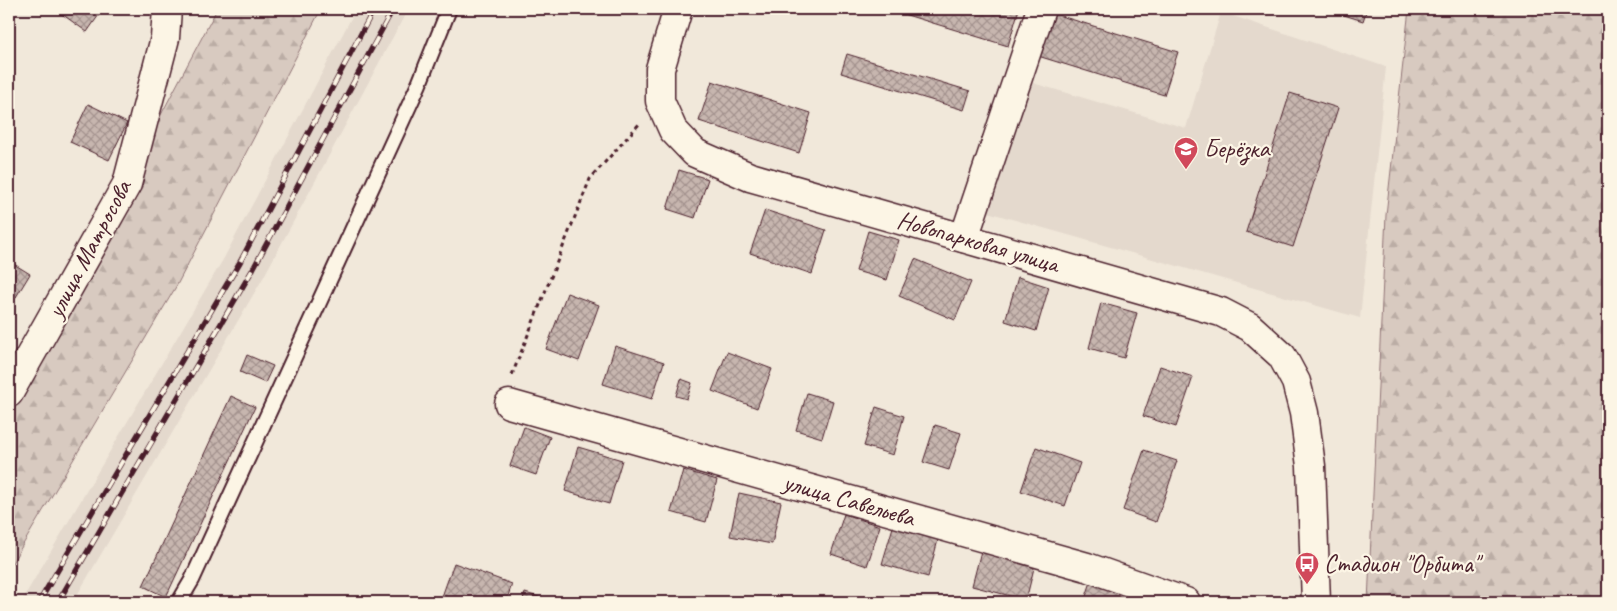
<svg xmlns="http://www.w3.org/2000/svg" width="1617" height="611" font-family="Caveat,sans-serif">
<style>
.built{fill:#e4d9cd}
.forest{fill:url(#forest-firs);stroke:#917476}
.building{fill:url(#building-cross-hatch);stroke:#4a1f2b}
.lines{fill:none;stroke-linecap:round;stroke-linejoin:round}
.lane-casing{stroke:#4a1f2b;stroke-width:18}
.street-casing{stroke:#4a1f2b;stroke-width:31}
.secondary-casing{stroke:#4a1f2b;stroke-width:31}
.path{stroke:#4a1f2b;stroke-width:3;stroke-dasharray:4 4;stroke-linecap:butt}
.lane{stroke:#fcf5e5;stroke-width:14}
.street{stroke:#fcf5e5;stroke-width:28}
.secondary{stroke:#fcf5e5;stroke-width:28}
.rail-casing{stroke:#4a1f2b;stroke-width:5.5}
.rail{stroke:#fcf5e5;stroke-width:4;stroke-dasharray:11;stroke-linecap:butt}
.labels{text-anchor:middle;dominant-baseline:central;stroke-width:4.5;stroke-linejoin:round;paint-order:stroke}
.poi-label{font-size:25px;fill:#4a1f2b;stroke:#fcf5e5;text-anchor:start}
.street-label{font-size:25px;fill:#4a1f2b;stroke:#fcf5e5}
</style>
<defs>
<pattern id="forest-firs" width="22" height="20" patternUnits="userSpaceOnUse" patternTransform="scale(1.25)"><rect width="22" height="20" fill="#d8cac0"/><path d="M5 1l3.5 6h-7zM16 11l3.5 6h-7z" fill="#bbada5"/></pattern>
<pattern id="building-cross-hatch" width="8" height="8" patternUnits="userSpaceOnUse" patternTransform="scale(1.25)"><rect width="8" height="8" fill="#c7b6af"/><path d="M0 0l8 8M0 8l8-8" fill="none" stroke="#a4938f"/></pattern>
</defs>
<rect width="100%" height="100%" fill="#f1e8da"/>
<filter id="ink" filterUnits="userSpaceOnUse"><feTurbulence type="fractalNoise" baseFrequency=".02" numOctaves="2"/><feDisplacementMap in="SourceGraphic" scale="10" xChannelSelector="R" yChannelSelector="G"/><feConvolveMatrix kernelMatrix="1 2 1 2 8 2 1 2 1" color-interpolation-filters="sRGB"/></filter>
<g filter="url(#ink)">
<g class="built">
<polygon points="356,9 408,9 263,278 73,602 21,602 224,258"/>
<polygon points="1221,12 1386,67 1360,318 984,211 1026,81 1186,128"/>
</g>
<g class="forest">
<polygon points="217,9 321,9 177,285 9,568 9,402"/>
<polygon points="1409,9 1608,9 1608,602 1368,602 1386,215"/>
</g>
<g class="building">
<polygon points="61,9 103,9 87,32 59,12"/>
<polygon points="887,9 1019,9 1008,46"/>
<polygon points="1325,9 1367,9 1363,21"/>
<polygon points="1051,13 1178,52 1164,95 1038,56"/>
<polygon points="847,54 970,91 964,110 841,73"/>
<polygon points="712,81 811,113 799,153 699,121"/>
<polygon points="1290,93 1338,108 1293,247 1246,232"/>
<polygon points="88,104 127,123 109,160 70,142"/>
<polygon points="679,170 708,179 695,218 667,209"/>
<polygon points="765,210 826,230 812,274 750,253"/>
<polygon points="868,231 899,240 887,280 856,271"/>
<polygon points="915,259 971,282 955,320 899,296"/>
<polygon points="9,261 30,274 13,302 9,299"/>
<polygon points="1018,277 1049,287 1036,331 1005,321"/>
<polygon points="567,293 599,305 579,361 546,349"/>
<polygon points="1101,303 1137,313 1124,358 1089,348"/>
<polygon points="615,346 664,362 652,399 603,384"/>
<polygon points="727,352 772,369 757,408 712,391"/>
<polygon points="247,355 273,366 265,383 240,372"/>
<polygon points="1160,366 1193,377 1176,427 1143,416"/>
<polygon points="681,379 692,383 687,399 676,396"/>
<polygon points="807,393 833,401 822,438 796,430"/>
<polygon points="231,396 255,407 166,597 143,586"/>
<polygon points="876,407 904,416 893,455 864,446"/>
<polygon points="935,425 961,433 949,470 923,462"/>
<polygon points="524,427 550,437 536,475 510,466"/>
<polygon points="578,447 622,460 609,504 565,491"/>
<polygon points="1036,447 1080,463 1065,506 1021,491"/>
<polygon points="1144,450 1177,461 1156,522 1123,510"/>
<polygon points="683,470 717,480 706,522 671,512"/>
<polygon points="739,493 781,502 772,544 730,536"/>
<polygon points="844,514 880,526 867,566 831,554"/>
<polygon points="893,527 938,540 928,577 882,564"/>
<polygon points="981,551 1035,564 1026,600 972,586"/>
<polygon points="454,563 512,584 506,602 440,602"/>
<polygon points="1091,582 1129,594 1126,602 1084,602"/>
<polygon points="525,593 556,602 522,602"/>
</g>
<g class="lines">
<defs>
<polyline id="lane" points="179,602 192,580 419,84 449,9"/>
<g id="street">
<polyline points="964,238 1041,9"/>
<polyline points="9,393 127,184 165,38 167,9"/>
<polyline points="509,404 1087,567 1186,602"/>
</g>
<polyline id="secondary" points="678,9 660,69 660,101 673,130 695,153 750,177 1221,312 1250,327 1282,356 1296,382 1304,413 1311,466 1316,602"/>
</defs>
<use href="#lane" class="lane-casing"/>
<use href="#street" class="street-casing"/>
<use href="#secondary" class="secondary-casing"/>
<polyline class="path" points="512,375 590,179 641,122"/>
<use href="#lane" class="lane"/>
<use href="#street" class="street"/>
<use href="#secondary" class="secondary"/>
<defs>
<g id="rail">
<polyline points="39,602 240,262 374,9"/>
<polyline points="58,602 253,269 393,9"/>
</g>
</defs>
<use href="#rail" class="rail-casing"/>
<use href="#rail" class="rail"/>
</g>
</g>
<defs>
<symbol id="school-pin" viewBox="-11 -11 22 30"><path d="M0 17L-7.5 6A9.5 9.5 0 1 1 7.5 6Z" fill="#d1495b" stroke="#fcf5e5"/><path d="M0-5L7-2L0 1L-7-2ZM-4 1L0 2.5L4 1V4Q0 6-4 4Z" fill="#fff"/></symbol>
<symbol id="bus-pin" viewBox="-11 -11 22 30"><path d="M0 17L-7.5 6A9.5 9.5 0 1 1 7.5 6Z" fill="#d1495b" stroke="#fcf5e5"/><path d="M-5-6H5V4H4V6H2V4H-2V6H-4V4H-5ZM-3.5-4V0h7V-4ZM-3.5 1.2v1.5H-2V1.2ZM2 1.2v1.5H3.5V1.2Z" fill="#fff"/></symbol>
</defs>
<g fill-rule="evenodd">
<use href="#school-pin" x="1172" y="135" width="28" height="38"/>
<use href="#bus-pin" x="1293" y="550" width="28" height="38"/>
</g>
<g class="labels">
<g class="poi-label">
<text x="1204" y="149">Берёзка</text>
<text x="1324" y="564">Стадион "Орбита"</text>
</g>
<g class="street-label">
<text transform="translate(978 242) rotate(16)">Новопарковая улица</text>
<text transform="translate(89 249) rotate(-62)">улица Матросова</text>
<text transform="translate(849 500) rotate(16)">улица Савельева</text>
</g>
</g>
<rect width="1617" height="611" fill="none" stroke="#fcf5e5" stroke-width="30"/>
<rect x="15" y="15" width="1587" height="581" fill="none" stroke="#4a1f2b" stroke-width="2" filter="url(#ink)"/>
</svg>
